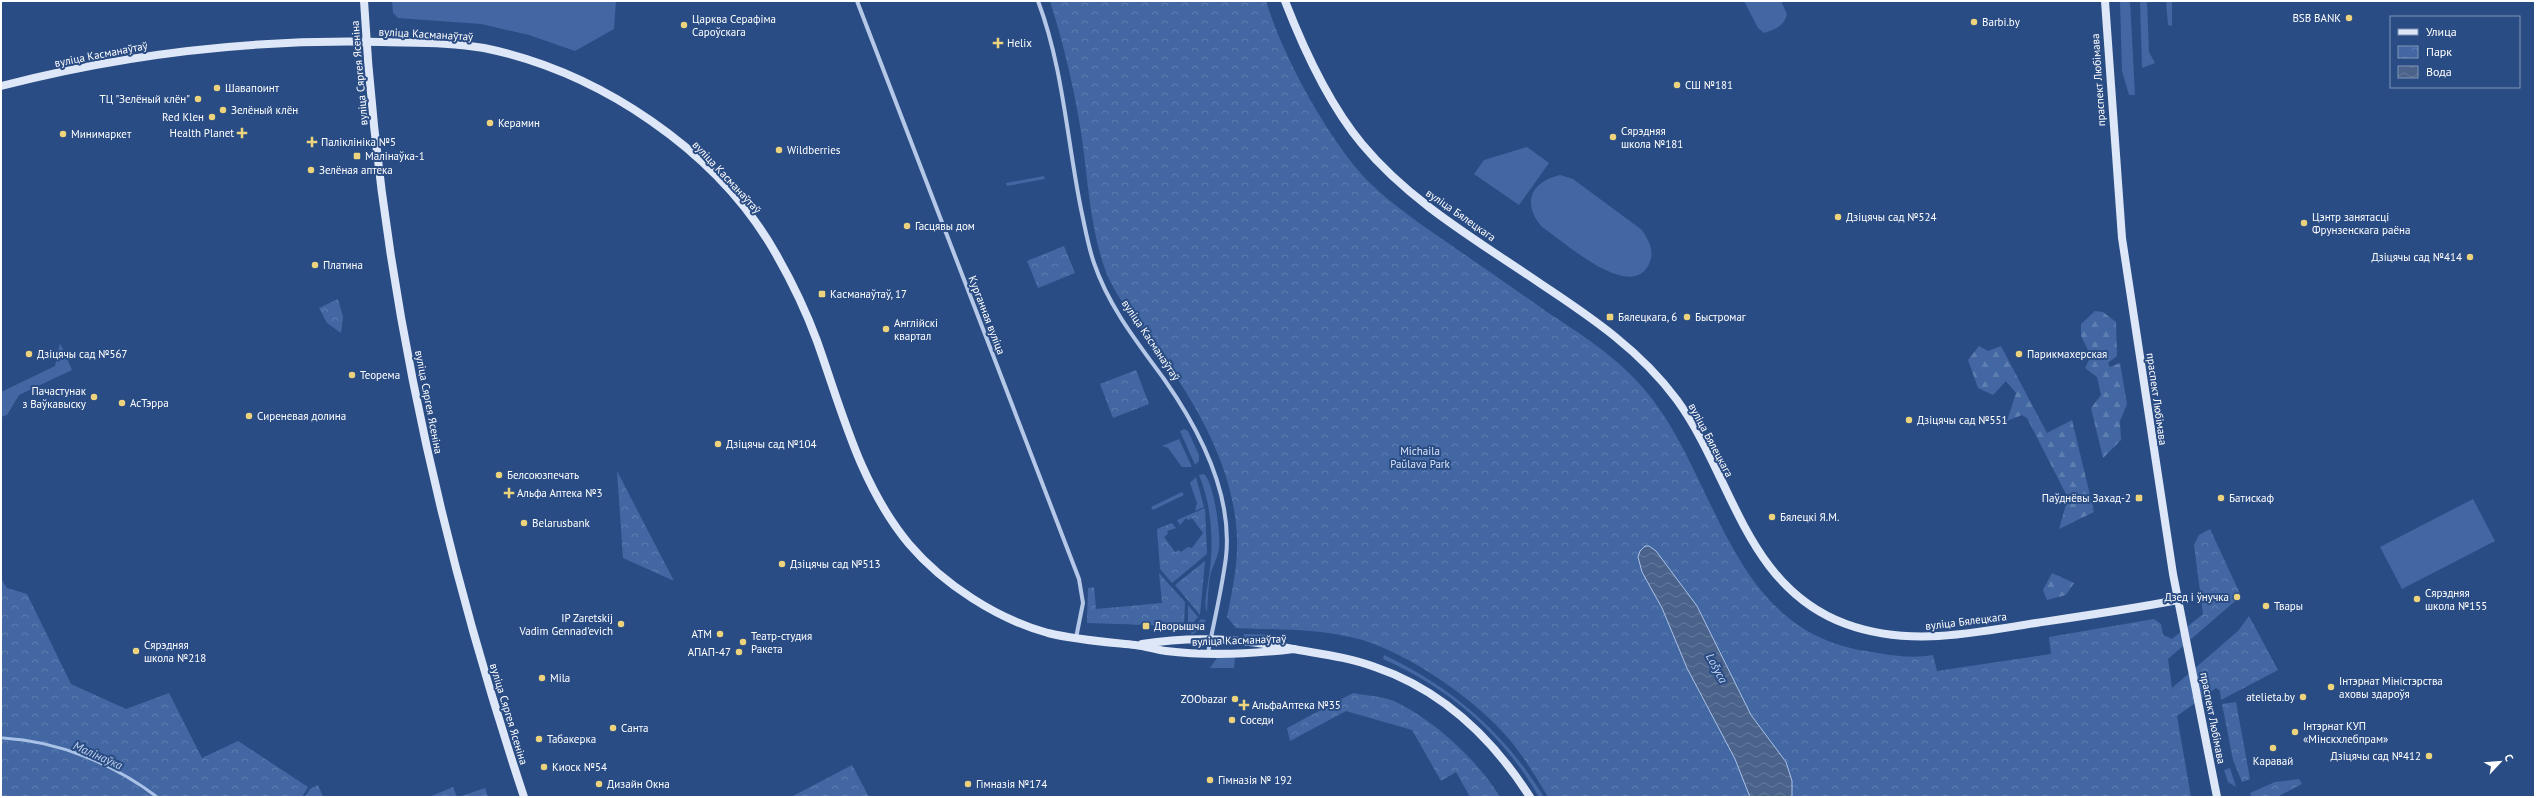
<svg xmlns="http://www.w3.org/2000/svg" width="2536" height="798" font-family="'PT Sans',sans-serif">
<style>
.grass{fill:#4267a2}
.forest{fill:url(#forest-firs)}
.park{fill:url(#park-crowns)}
.water{fill:url(#water-waves);stroke:#aac2e7}
.lines{fill:none;stroke-linecap:round;stroke-linejoin:round}
.stream{stroke:#aac2e7;stroke-width:3}
.street{stroke:#b5c8e7;stroke-width:4}
.secondary{stroke:#dee7f7;stroke-width:8}
.poi-dot{fill:#edd47c;stroke:#2a4c84;stroke-width:1.5}
.labels{text-anchor:middle;dominant-baseline:central;stroke-width:4;stroke-linejoin:round;paint-order:stroke}
.poi-label{font-size:11px;fill:#fff;stroke:#2a4c84;text-anchor:start}
.street-label{font-size:11px;fill:#fff;stroke:#2a4c84}
.park-label{font-size:11px;fill:#d8e3f6;stroke:#2a4c84}
.water-label{font-size:12px;font-style:italic;fill:#c0d2ee;stroke:#2a4c84}
</style>
<defs>
<pattern id="forest-firs" width="22" height="20" patternUnits="userSpaceOnUse"><rect width="22" height="20" fill="#4267a2"/><path d="M5 1l3.5 6h-7zM16 11l3.5 6h-7z" fill="#5e7eb0"/></pattern>
<pattern id="park-crowns" width="20" height="18" patternUnits="userSpaceOnUse"><rect width="20" height="18" fill="#4267a2"/><path d="M2 6a3 3 0 1 1 6 0M12 15a3 3 0 1 1 6 0" fill="none" stroke="#5e7eb0"/></pattern>
<pattern id="water-waves" width="16" height="10" patternUnits="userSpaceOnUse"><rect width="16" height="10" fill="#4b638b"/><path d="M0 5q4-4 8 0t8 0" fill="none" stroke="#667a9c"/></pattern>
</defs>
<rect width="100%" height="100%" fill="#2a4c84"/>
<g class="grass">
<polygon points="392,1 616,1 614,29 575,51 529,35 481,24 398,18 393,13"/>
<path d="M1744 1H1781L1787 14C1784 26 1776 29 1764 33L1758 28Z"/>
<polygon points="2120,1 2130,1 2135,95 2129,95 2122,71"/>
<polygon points="2140,1 2147,1 2149,52 2155,63 2142,68"/>
<polygon points="2166,1 2172,1 2172,26 2168,25"/>
<polygon points="1527,147 1549,163 1519,205 1474,174 1484,160"/>
<path d="M1560 175 1573 179 1642 230C1649 241 1655 251 1649 264 1631 303 1563 241 1542 227 1522 204 1530 182 1560 175Z"/>
<polygon points="1044,176 1045,179 1007,186 1006,183"/>
<polygon points="60,343 72,370 19,395 7,415 1,417 1,392 55,366"/>
<polygon points="1184,429 1188,431 1199,455 1199,461 1195,465 1180,431"/>
<polygon points="1179,439 1192,467 1182,467 1168,448 1162,446"/>
<path d="M1204 474C1214 482 1221 535 1219 548 1218 556 1214 564 1211 572 1208 585 1208 599 1207 612 1203 607 1208 584 1209 576 1214 542 1212 507 1199 475Z"/>
<polygon points="1196,477 1204,507 1195,511 1197,503 1190,483"/>
<polygon points="1182,492 1184,495 1153,510 1151,507"/>
<polygon points="2473,499 2495,541 2402,589 2380,547"/>
<polygon points="1201,619 1206,620 1201,629 1191,635 1192,630"/>
<polygon points="1244,634 1277,635 1276,638 1244,637"/>
<path d="M1384 655C1452 687 1505 733 1544 797H1539C1503 734 1449 688 1383 659Z"/>
<polygon points="1235,657 1234,668 1210,668 1217,658"/>
<polygon points="2230,768 2236,787 2228,782 2224,770"/>
</g>
<g class="forest">
<polygon points="2095,311 2103,312 2116,322 2117,356 2108,363 2110,367 2120,363 2127,404 2120,421 2121,440 2103,458 2091,408 2101,395 2097,377 2085,368 2091,356 2081,336 2081,324"/>
<polygon points="1979,346 1988,351 2001,346 2047,433 2072,420 2094,512 2059,529 2068,498 2027,418 2022,415 2007,421 2016,393 2006,381 1993,395 1978,388 1968,360"/>
<polygon points="2052,573 2074,583 2066,595 2047,600 2043,590"/>
</g>
<g class="park">
<path d="M1050 1H1266C1282 54 1322 127 1357 169 1374 190 1398 207 1419 223 1462 253 1505 282 1547 312 1582 335 1617 357 1644 389 1719 476 1727 630 1866 651 1889 655 1910 659 1933 655L1937 671 2051 654 2049 637 2154 619 2161 624 2163 635 2172 639 2203 614 2194 545 2199 535 2210 529 2241 596 2168 659 2172 688 2238 631 2249 616 2278 670 2221 700 2220 691 2216 688 2177 716 2191 797H1548C1536 777 1524 757 1509 739 1478 702 1419 661 1374 644 1331 628 1281 630 1236 628L1227 617C1232 592 1238 564 1237 539 1235 471 1199 408 1161 355 1143 329 1118 302 1106 272 1089 226 1088 174 1080 126 1073 84 1063 42 1050 1Z"/>
<polygon points="1064,246 1075,273 1038,288 1027,261"/>
<polygon points="338,299 343,317 341,333 327,323 319,308"/>
<polygon points="1136,370 1149,404 1113,418 1100,384"/>
<polygon points="617,471 674,581 623,558"/>
<polygon points="1205,508 1207,554 1172,583 1160,569 1157,529 1172,523 1176,528 1167,531 1168,534 1164,537 1175,552 1179,550 1181,552 1188,547 1192,548 1203,533 1192,518 1188,520 1186,518 1180,525 1177,520"/>
<polygon points="1205,561 1200,615 1175,585"/>
<polygon points="1159,573 1185,602 1184,626 1087,623 1088,588 1094,587 1096,609 1162,603"/>
<polygon points="1,579 7,588 27,594 71,684 126,709 169,693 202,758 238,741 308,787 302,797 1,797"/>
<polygon points="1188,605 1198,617 1191,625 1188,625"/>
<path d="M1353 693C1367 696 1386 696 1398 703 1435 721 1479 762 1500 797H1470L1456 772 1441 781 1412 730 1346 711 1290 741 1287 728Z"/>
<polygon points="2236,702 2250,779 2242,782 2233,760 2222,704"/>
<polygon points="852,765 869,797 791,797"/>
<polygon points="2299,779 2302,784 2277,797 2252,797 2250,793 2275,782"/>
<polygon points="318,785 323,797 305,797 310,789"/>
<polygon points="453,787 457,797 429,797"/>
<polygon points="485,788 488,797 459,797"/>
</g>
<polygon class="water" points="1645,546 1649,546 1656,551 1697,606 1751,715 1786,762 1792,781 1792,797 1750,797 1735,759 1687,668 1662,608 1642,572 1638,557 1640,551"/>
<g class="lines">
<path class="stream" d="M3 738C58 741 114 764 157 797"/>
<g class="street">
<polyline points="857,1 1079,579 1083,603 1076,638"/>
<path d="M1038 1C1063 67 1067 140 1081 209 1085 227 1088 246 1094 263 1109 307 1137 342 1164 379 1199 429 1233 493 1226 557 1222 589 1214 621 1208 653"/>
</g>
<g class="secondary">
<path d="M364 1C379 271 439 541 524 797"/>
<path d="M1285 1C1304 50 1328 103 1362 144 1410 202 1478 241 1541 284 1591 317 1641 351 1677 400 1733 477 1745 587 1846 624 1909 647 1972 633 2036 623 2083 616 2131 609 2178 600"/>
<polyline points="2105,1 2122,238 2173,574 2217,797"/>
<path d="M1 86C125 54 252 39 381 42 415 43 450 42 484 48 600 72 718 151 776 254 792 282 806 311 817 341 842 411 860 485 909 544 943 584 997 619 1048 633 1077 640 1106 642 1135 645 1146 646 1156 650 1166 651 1208 656 1252 654 1294 649"/>
<path d="M1142 644C1191 636 1245 639 1293 649 1321 654 1348 657 1375 667 1442 690 1493 739 1530 797"/>
</g>
</g>
<g class="poi-dot">
<circle cx="2349" cy="18" r="4"/>
<circle cx="1974" cy="22" r="4"/>
<circle cx="684" cy="25" r="4"/>
<path d="M996 37h4v4h4v4h-4v4h-4v-4h-4v-4h4z"/>
<circle cx="1677" cy="85" r="4"/>
<circle cx="217" cy="88" r="4"/>
<circle cx="198" cy="99" r="4"/>
<circle cx="223" cy="110" r="4"/>
<circle cx="212" cy="117" r="4"/>
<circle cx="490" cy="123" r="4"/>
<path d="M240 127h4v4h4v4h-4v4h-4v-4h-4v-4h4z"/>
<circle cx="63" cy="134" r="4"/>
<circle cx="1613" cy="137" r="4"/>
<path d="M310 136h4v4h4v4h-4v4h-4v-4h-4v-4h4z"/>
<circle cx="779" cy="150" r="4"/>
<rect x="353" y="152" width="8" height="8" rx="2"/>
<circle cx="311" cy="170" r="4"/>
<circle cx="1838" cy="217" r="4"/>
<circle cx="2304" cy="223" r="4"/>
<circle cx="907" cy="226" r="4"/>
<circle cx="2470" cy="257" r="4"/>
<circle cx="315" cy="265" r="4"/>
<rect x="818" y="290" width="8" height="8" rx="2"/>
<rect x="1606" y="313" width="8" height="8" rx="2"/>
<circle cx="1687" cy="317" r="4"/>
<circle cx="886" cy="329" r="4"/>
<circle cx="29" cy="354" r="4"/>
<circle cx="2019" cy="354" r="4"/>
<circle cx="352" cy="375" r="4"/>
<circle cx="94" cy="397" r="4"/>
<circle cx="122" cy="403" r="4"/>
<circle cx="249" cy="416" r="4"/>
<circle cx="1909" cy="420" r="4"/>
<circle cx="718" cy="444" r="4"/>
<circle cx="499" cy="475" r="4"/>
<path d="M507 487h4v4h4v4h-4v4h-4v-4h-4v-4h4z"/>
<rect x="2135" y="494" width="8" height="8" rx="2"/>
<circle cx="2221" cy="498" r="4"/>
<circle cx="1772" cy="517" r="4"/>
<circle cx="524" cy="523" r="4"/>
<circle cx="782" cy="564" r="4"/>
<circle cx="2237" cy="597" r="4"/>
<circle cx="2417" cy="599" r="4"/>
<circle cx="2266" cy="606" r="4"/>
<circle cx="621" cy="624" r="4"/>
<rect x="1142" y="622" width="8" height="8" rx="2"/>
<circle cx="720" cy="634" r="4"/>
<circle cx="743" cy="642" r="4"/>
<circle cx="136" cy="651" r="4"/>
<circle cx="739" cy="652" r="4"/>
<circle cx="542" cy="678" r="4"/>
<circle cx="2331" cy="687" r="4"/>
<circle cx="2303" cy="697" r="4"/>
<circle cx="1235" cy="699" r="4"/>
<path d="M1242 699h4v4h4v4h-4v4h-4v-4h-4v-4h4z"/>
<circle cx="1232" cy="720" r="4"/>
<circle cx="613" cy="728" r="4"/>
<circle cx="2295" cy="732" r="4"/>
<circle cx="539" cy="739" r="4"/>
<circle cx="2273" cy="748" r="4"/>
<circle cx="2429" cy="756" r="4"/>
<circle cx="544" cy="767" r="4"/>
<circle cx="1210" cy="780" r="4"/>
<circle cx="599" cy="784" r="4"/>
<circle cx="968" cy="784" r="4"/>
</g>
<g class="labels">
<g class="poi-label">
<text x="2341" y="18" text-anchor="end">BSB BANK</text>
<text x="692" y="19">Царква Серафіма<tspan x="692" dy="13">Сароўскага</tspan></text>
<text x="1982" y="22">Barbi.by</text>
<text x="1007" y="43">Helix</text>
<text x="1685" y="85">СШ №181</text>
<text x="225" y="88">Шавапоинт</text>
<text x="190" y="99" text-anchor="end">ТЦ "Зелёный клён"</text>
<text x="231" y="110">Зелёный клён</text>
<text x="204" y="117" text-anchor="end">Red Kleн</text>
<text x="498" y="123">Керамин</text>
<text x="1621" y="131">Сярэдняя<tspan x="1621" dy="13">школа №181</tspan></text>
<text x="234" y="133" text-anchor="end">Health Planet</text>
<text x="71" y="134">Минимаркет</text>
<text x="321" y="142">Паліклініка №5</text>
<text x="787" y="150">Wildberries</text>
<text x="365" y="156">Малінаўка-1</text>
<text x="319" y="170">Зелёная аптека</text>
<text x="1846" y="217">Дзіцячы сад №524</text>
<text x="2312" y="217">Цэнтр занятасці<tspan x="2312" dy="13">Фрунзенскага раёна</tspan></text>
<text x="915" y="226">Гасцявы дом</text>
<text x="2462" y="257" text-anchor="end">Дзіцячы сад №414</text>
<text x="323" y="265">Платина</text>
<text x="830" y="294">Касманаўтаў, 17</text>
<text x="1618" y="317">Бялецкага, 6</text>
<text x="1695" y="317">Быстромаг</text>
<text x="894" y="323">Англійскі<tspan x="894" dy="13">квартал</tspan></text>
<text x="37" y="354">Дзіцячы сад №567</text>
<text x="2027" y="354">Парикмахерская</text>
<text x="360" y="375">Теорема</text>
<text x="86" y="391" text-anchor="end">Пачастунак<tspan x="86" dy="13">з Ваўкавыску</tspan></text>
<text x="130" y="403">АсТэрра</text>
<text x="257" y="416">Сиреневая долина</text>
<text x="1917" y="420">Дзіцячы сад №551</text>
<text x="726" y="444">Дзіцячы сад №104</text>
<text x="507" y="475">Белсоюзпечать</text>
<text x="517" y="493">Альфа Аптека №3</text>
<text x="2131" y="498" text-anchor="end">Паўднёвы Захад-2</text>
<text x="2229" y="498">Батискаф</text>
<text x="1780" y="517">Бялецкі Я.М.</text>
<text x="532" y="523">Belarusbank</text>
<text x="790" y="564">Дзіцячы сад №513</text>
<text x="2425" y="593">Сярэдняя<tspan x="2425" dy="13">школа №155</tspan></text>
<text x="2229" y="597" text-anchor="end">Дзед і ўнучка</text>
<text x="2274" y="606">Твары</text>
<text x="613" y="618" text-anchor="end">IP Zaretskij<tspan x="613" dy="13">Vadim Gennad'evich</tspan></text>
<text x="1154" y="626">Дворышча</text>
<text x="712" y="634" text-anchor="end">АТМ</text>
<text x="751" y="636">Театр-студия<tspan x="751" dy="13">Ракета</tspan></text>
<text x="144" y="645">Сярэдняя<tspan x="144" dy="13">школа №218</tspan></text>
<text x="731" y="652" text-anchor="end">АПАП-47</text>
<text x="550" y="678">Mila</text>
<text x="2339" y="681">Інтэрнат Міністэрства<tspan x="2339" dy="13">аховы здароўя</tspan></text>
<text x="2295" y="697" text-anchor="end">atelieta.by</text>
<text x="1227" y="699" text-anchor="end">ZOObazar</text>
<text x="1252" y="705">АльфаАптека №35</text>
<text x="1240" y="720">Соседи</text>
<text x="2303" y="726">Інтэрнат КУП<tspan x="2303" dy="13">«Мінскхлебпрам»</tspan></text>
<text x="621" y="728">Санта</text>
<text x="547" y="739">Табакерка</text>
<text x="2421" y="756" text-anchor="end">Дзіцячы сад №412</text>
<text x="2273" y="761" text-anchor="middle">Каравай</text>
<text x="552" y="767">Киоск №54</text>
<text x="1218" y="780">Гімназія № 192</text>
<text x="607" y="784">Дизайн Окна</text>
<text x="976" y="784">Гімназія №174</text>
</g>
<g class="street-label">
<text transform="translate(426 34) rotate(3)">вуліца Касманаўтаў</text>
<text transform="translate(101 54) rotate(-11)">вуліца Касманаўтаў</text>
<text transform="translate(359 73) rotate(-95)">вуліца Сяргея Ясеніна</text>
<text transform="translate(2098 80) rotate(-94)">праспект Любімава</text>
<text transform="translate(727 177) rotate(47)">вуліца Касманаўтаў</text>
<text transform="translate(1461 215) rotate(35)">вуліца Бялецкага</text>
<text transform="translate(987 315) rotate(69)">Курганная вуліца</text>
<text transform="translate(1151 340) rotate(56)">вуліца Касманаўтаў</text>
<text transform="translate(2157 399) rotate(82)">праспект Любімава</text>
<text transform="translate(429 402) rotate(79)">вуліца Сяргея Ясеніна</text>
<text transform="translate(1711 440) rotate(62)">вуліца Бялецкага</text>
<text transform="translate(1966 621) rotate(-7)">вуліца Бялецкага</text>
<text transform="translate(1239 640) rotate(-2)">вуліца Касманаўтаў</text>
<text transform="translate(509 714) rotate(73)">вуліца Сяргея Ясеніна</text>
<text transform="translate(2213 718) rotate(79)">праспект Любімава</text>
</g>
<g class="park-label">
<text x="1420" y="451">Michaila<tspan x="1420" dy="13">Paŭlava Park</tspan></text>
</g>
<g class="water-label">
<text transform="translate(1717 668) rotate(62)">Lošyca</text>
<text transform="translate(98 755) rotate(24)">Малінаўка</text>
</g>
</g>
<rect width="2536" height="798" fill="none" stroke="#ffffff" stroke-width="4"/>
<rect x="2390" y="16" width="130" height="72" fill="#2a4c84" stroke="#7f94b5"/>
<rect x="2398" y="29" width="20" height="6" fill="#dee7f7" stroke="#7f94b5"/>
<text x="2426" y="36" font-size="12" fill="#ffffff">Улица</text>
<rect x="2398" y="46" width="20" height="12" fill="url(#park-crowns)" stroke="#7f94b5"/>
<text x="2426" y="56" font-size="12" fill="#ffffff">Парк</text>
<rect x="2398" y="66" width="20" height="12" fill="url(#water-waves)" stroke="#7f94b5"/>
<text x="2426" y="76" font-size="12" fill="#ffffff">Вода</text>
<g transform="translate(2500 762) rotate(64)" stroke="#2a4c84" stroke-width="3" paint-order="stroke">
<path d="M0-3L7 15L0 10L-7 15Z" fill="#ffffff"/>
<text y="-6" font-size="11" font-weight="bold" text-anchor="middle" fill="#ffffff">С</text>
</g>
</svg>
